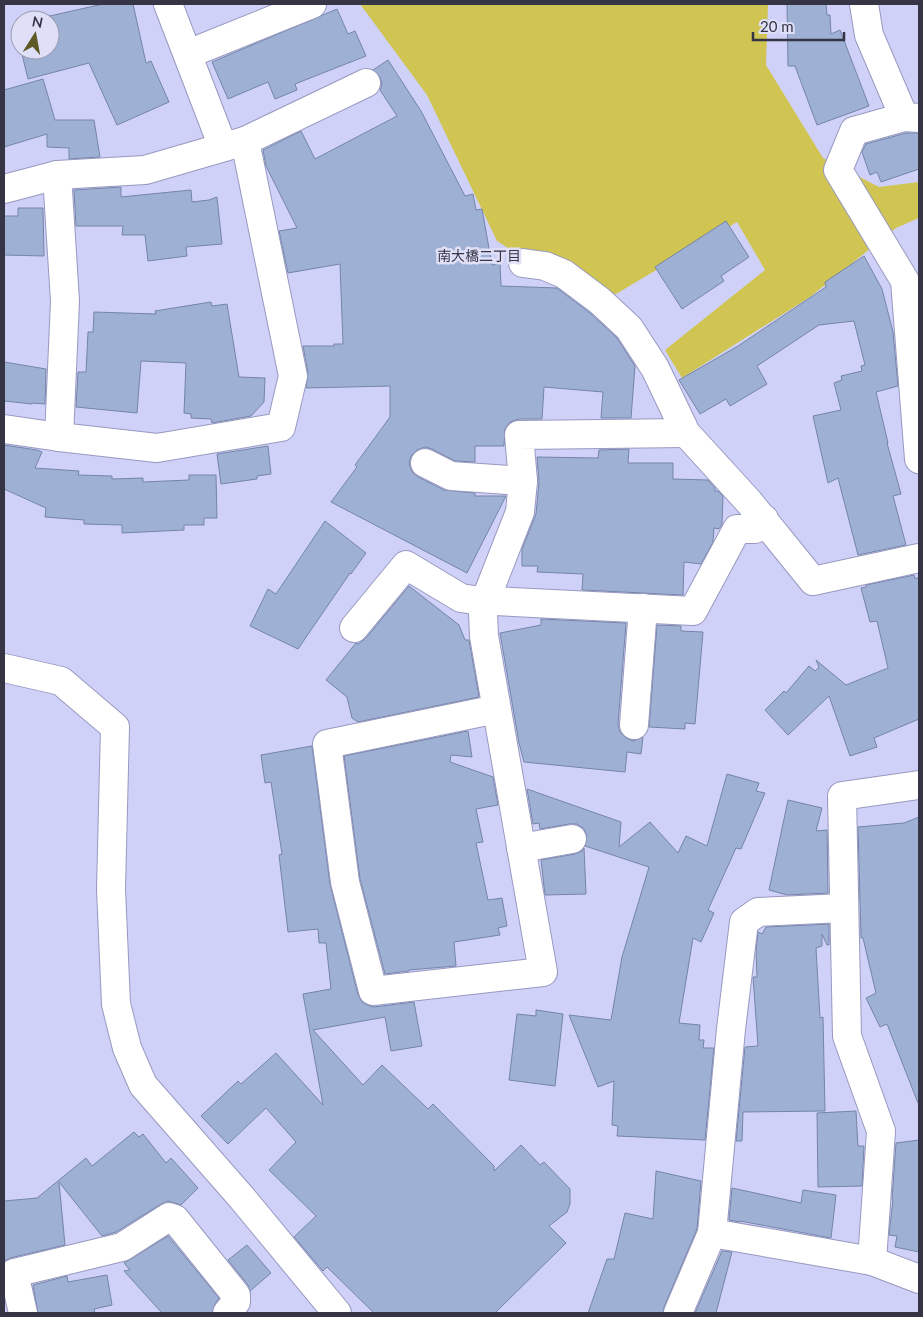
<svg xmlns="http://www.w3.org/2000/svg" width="923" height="1317" font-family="Lato,'Noto Sans JP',sans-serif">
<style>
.green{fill:#d0c553}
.building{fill:#9eb0d4;stroke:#7485a7}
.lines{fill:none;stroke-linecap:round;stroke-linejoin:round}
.street-casing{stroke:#9899bf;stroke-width:30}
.street{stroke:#fff;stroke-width:28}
.labels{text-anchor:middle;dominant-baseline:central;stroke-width:5;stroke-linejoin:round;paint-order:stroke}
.neighbourhood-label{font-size:14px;fill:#353545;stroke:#dfe0f8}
</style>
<rect width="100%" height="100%" fill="#d0d1f9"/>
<polygon class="green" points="360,4 768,4 766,65 823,158 879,187 919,182 919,218 896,228 810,297 682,378 665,350 765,270 737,222 616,294 566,285 497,241 427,95"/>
<g class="building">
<polygon points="103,4 133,4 146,63 151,61 169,102 117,125 89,63 28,79 21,50 50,50 50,20 32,20"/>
<polygon points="787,4 826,4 827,15 830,15 831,34 840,30 869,106 817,125 795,66 788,66"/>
<polygon points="337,9 348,34 355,31 366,56 295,84 297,90 275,99 268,82 228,99 212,62"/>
<polygon points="388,60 421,111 465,196 473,194 476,210 482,209 492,265 500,264 501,286 557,288 590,313 617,338 635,366 631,418 601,418 603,392 544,387 542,419 519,419 510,422 505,429 504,446 475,446 475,462 455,461 432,449 425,447 417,450 411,456 409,463 412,472 418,477 444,490 475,493 475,496 506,496 467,573 331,502 357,467 355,465 390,417 390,386 306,388 308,373 303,346 334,346 334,344 343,344 340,264 288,273 279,231 297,228 266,166 263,150 301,131 315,159 397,116 380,90 382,84 380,77 373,70"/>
<polygon points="43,79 55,120 94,120 100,157 69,159 69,148 47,147 47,134 4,147 4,90"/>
<polygon points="906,133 919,133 919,169 881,182 877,172 870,175 862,152 866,144"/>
<polygon points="121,187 121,197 191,190 192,202 209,200 217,197 222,244 186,247 187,256 148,261 145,235 122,235 123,226 76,226 74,190"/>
<polygon points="18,208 43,208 44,256 4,255 4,216 18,216"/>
<polygon points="726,221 749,257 721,276 724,281 682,309 655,267"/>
<polygon points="864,256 882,289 893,332 898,386 876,392 888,443 887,443 901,494 893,496 906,545 858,555 838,478 828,483 813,416 841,410 834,383 842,380 841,376 862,371 861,366 865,365 854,321 819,325 757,366 767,384 730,406 726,399 700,414 679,380 738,346 826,287 825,282"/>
<polygon points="211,302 212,306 227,304 239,377 265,378 264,402 251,416 212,423 211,419 191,418 191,414 184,413 186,363 141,361 137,413 76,407 78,372 86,372 88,332 93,332 94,312 156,314 155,311"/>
<polygon points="4,362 46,369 45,404 32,403 32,404 4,401"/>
<polygon points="4,445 37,450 42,452 35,468 79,471 78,475 112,476 112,479 143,478 143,482 189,480 189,475 216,475 217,518 204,518 204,525 184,525 184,530 122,533 122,525 84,524 84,520 45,517 46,508 4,489"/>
<polygon points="268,446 271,474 257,476 257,479 221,484 217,454"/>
<polygon points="629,449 628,463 673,463 673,479 708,480 715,488 715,491 718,491 723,496 722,524 719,529 714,528 713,542 701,564 684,562 683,595 582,590 583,574 537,572 538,566 522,566 522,549 536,514 539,482 537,457 598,458 599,450"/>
<polygon points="325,521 366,553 351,574 350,573 298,649 250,626 268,589 276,594"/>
<polygon points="914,575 915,579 919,577 919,719 874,738 877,747 850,756 829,696 788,735 765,710 784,691 786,693 809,666 815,671 819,667 816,660 846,685 888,668 877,621 870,622 861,588 866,587 866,585"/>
<polygon points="409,586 459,625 465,640 469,640 479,697 358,722 352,718 347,697 326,680 356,643 358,644 366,638"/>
<polygon points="541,619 626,623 618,724 620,732 626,738 633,741 643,737 641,754 627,752 625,772 524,762 519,743 500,633 541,625"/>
<polygon points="657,625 681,626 681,631 703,632 695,724 685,723 685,729 649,727"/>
<polygon points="468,731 472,757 451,755 450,762 493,777 498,805 476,809 483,842 476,843 488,900 502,898 507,926 498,928 500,935 454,942 456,966 409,970 409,971 385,974 360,879 344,756"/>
<polygon points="312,746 330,884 358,995 362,1002 367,1005 374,1007 414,1002 422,1046 391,1051 385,1017 313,1030 363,1085 382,1065 428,1109 433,1104 494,1166 494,1171 521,1145 540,1165 544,1162 570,1189 570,1204 567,1212 549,1226 566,1243 495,1313 374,1313 327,1267 323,1271 294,1237 316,1216 269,1170 296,1142 266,1108 228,1144 201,1116 238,1081 241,1084 276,1053 323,1105 303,994 331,989 326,943 319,943 318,929 288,932 279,855 282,854 271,782 265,783 261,755"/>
<polygon points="727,774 759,783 756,791 765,793 741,849 736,848 708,910 714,913 701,942 693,938 679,1023 700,1025 699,1040 704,1040 703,1048 714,1048 705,1140 617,1136 618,1126 612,1125 614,1081 598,1087 569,1015 611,1020 622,957 649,867 585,846 587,836 584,829 577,824 569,824 540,829 539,823 533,824 527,789 621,822 619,847 650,822 678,853 686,836 707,846"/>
<polygon points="788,800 822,808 816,831 827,830 828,893 787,895 769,890"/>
<polygon points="919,817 919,1103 918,1103 887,1024 880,1027 866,998 876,993 863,938 861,938 858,827 904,823"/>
<polygon points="584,848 586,894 545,895 541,860 575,854 582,851"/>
<polygon points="829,924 829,945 827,945 822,934 822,946 816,948 820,1018 823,1017 825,1111 743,1112 742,1141 736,1141 745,1047 758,1046 753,977 757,977 756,950 758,932 762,934 766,927"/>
<polygon points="536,1010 563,1014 555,1086 509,1080 517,1014 536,1016"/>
<polygon points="856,1111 858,1146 864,1146 862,1186 818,1187 817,1113"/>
<polygon points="134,1132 139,1137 143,1134 166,1163 171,1158 198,1188 181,1205 168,1201 161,1204 116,1232 102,1236 59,1182 65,1245 10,1258 4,1261 4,1201 37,1198 86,1158 92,1166"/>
<polygon points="919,1140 919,1252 895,1247 897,1236 889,1235 893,1199 892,1199 896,1143"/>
<polygon points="656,1171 701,1181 697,1229 664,1307 663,1313 588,1313 607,1259 614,1259 625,1213 653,1219"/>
<polygon points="732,1188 801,1203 803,1190 836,1195 831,1238 740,1221 740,1222 729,1220"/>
<polygon points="168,1236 219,1298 215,1304 212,1313 162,1313 124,1271 130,1270 124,1263"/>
<polygon points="247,1245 271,1273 250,1291 248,1285 228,1260"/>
<polygon points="722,1251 732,1252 716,1313 695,1313"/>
<polygon points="107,1275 112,1305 94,1309 95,1313 38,1313 33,1285 67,1276 68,1282"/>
</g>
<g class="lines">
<defs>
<g id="street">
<polyline points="168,4 223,147"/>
<polyline points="864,4 869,35 904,117"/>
<polyline points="188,54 312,4"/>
<polyline points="919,118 904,117 854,131 838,170 905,281 919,459"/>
<polyline points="4,189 57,175"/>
<polyline points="523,263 545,266 564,274 600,301 629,328 655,368 686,433 749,502 813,581 919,558"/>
<polyline points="4,429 59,437 157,448 281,427 293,376 245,141"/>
<polyline points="59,437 65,301 57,175 145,170 245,141 366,83"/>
<polyline points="425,463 451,476 523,481"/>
<polyline points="354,628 406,565 461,598 474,600 693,611 737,529 755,529 764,519"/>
<polyline points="4,668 61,681 115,727 111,889 116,1004 127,1048 143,1085 242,1198 337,1313"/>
<polyline points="497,709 327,744 345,882 373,991 543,972 484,636 483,613 485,601 520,512 523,481 519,435 686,433"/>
<polyline points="634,725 643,608"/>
<polyline points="919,785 842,796 847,1036 881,1131 872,1261 919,1279"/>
<polyline points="521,848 572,839"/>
<polyline points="712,1233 731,1029 744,922 758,912 844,908"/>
<polyline points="23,1313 14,1273 122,1247 169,1217 175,1219 236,1295 236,1302 227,1313"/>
<polyline points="678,1313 712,1233 872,1261"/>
</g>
</defs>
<use href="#street" class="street-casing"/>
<use href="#street" class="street"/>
</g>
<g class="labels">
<g class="neighbourhood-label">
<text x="479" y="255">南大橋二丁目</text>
</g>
</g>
<rect width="923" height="1317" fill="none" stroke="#353545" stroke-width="10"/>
<g transform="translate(35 35) rotate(11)"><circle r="24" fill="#dfe0f8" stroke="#9b9cb0"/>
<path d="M0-4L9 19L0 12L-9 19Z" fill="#5e5925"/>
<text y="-8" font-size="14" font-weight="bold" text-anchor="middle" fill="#353545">N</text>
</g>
<path d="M753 32v8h91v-8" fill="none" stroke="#353545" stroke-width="2.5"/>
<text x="760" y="32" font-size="15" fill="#353545" stroke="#dfe0f8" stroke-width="4" paint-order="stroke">20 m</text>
</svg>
